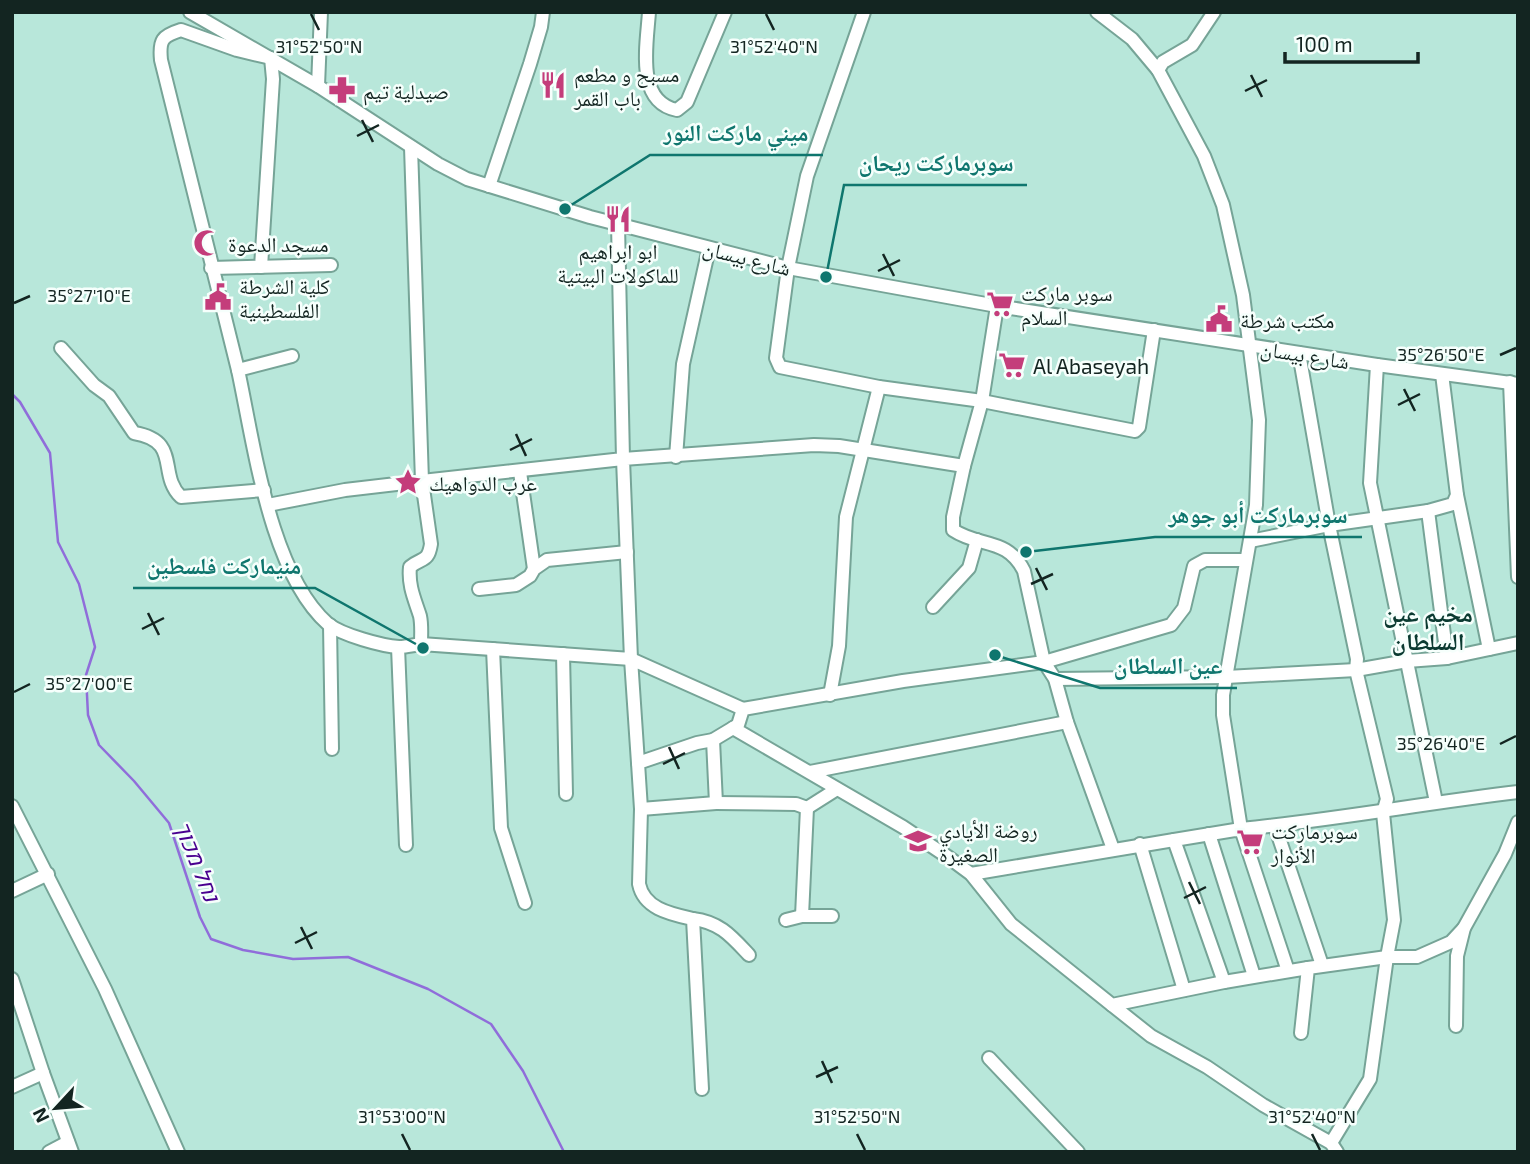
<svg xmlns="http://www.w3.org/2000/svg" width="1530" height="1164" font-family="'Exo 2','Noto Naskh Arabic',Heebo,sans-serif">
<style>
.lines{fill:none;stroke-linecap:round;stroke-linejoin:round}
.stream{stroke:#906dda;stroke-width:2.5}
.minor-casing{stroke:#76a497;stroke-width:16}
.minor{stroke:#fff;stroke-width:12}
.ticks{fill:none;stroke:#132521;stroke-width:2.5}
.labels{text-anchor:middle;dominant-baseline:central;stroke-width:5;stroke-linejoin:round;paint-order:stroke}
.poi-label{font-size:21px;fill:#132521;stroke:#f6fffc;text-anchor:start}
.street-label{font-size:21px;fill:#132521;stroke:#f6fffc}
.water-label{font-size:23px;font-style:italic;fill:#48008f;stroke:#f6fffc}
.quarter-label{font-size:24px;font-weight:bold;fill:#0b3a31;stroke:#f6fffc}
.ticks-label{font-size:18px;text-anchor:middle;fill:#132521;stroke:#f6fffc;stroke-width:5;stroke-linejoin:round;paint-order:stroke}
.leader{fill:none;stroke:#0f766e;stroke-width:2.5}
.callout-dot{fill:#0f766e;stroke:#f6fffc;stroke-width:2.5}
.callout-label{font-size:23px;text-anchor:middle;font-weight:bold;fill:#0f766e;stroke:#f6fffc;stroke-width:5;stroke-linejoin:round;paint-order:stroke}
</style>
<rect width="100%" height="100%" fill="#b8e7da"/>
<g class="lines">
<polyline class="stream" points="12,394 20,402 50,453 58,542 79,584 95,647 86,675 88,715 99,745 134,781 169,823 200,917 211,939 243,950 293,959 348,957 428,989 491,1024 523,1071 564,1152"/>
<defs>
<g id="minor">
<polyline points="190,12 318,86 438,164 467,179 590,217 788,268 997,306 1377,365 1518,384"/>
<path d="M649 12C647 44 635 102 677 110L687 102 725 12"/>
<polyline points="864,12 807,176 788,268 776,358 780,367 879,387"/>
<polyline points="1097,12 1132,39 1158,70 1163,62 1192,45 1214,12"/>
<path d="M1158 70 1204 156 1223 205 1243 295 1259 420 1256 505 1223 695V715L1241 829C1334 820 1425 803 1518 792"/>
<polyline points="318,86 321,12"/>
<polyline points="489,186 530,64 541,27 543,12"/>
<polyline points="211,268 331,265"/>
<path d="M61 348 94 385 109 396 134 433C182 441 157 474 181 497L264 490"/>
<polyline points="1299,353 1329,525 1357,659 1356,670 1387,799 1383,813 1394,920 1387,957 1370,1079 1331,1143"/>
<path d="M292 356 238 370C254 444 270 573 328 624 342 635 382 646 399 647 406 647 414 645 421 644L631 659 623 459 814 445 839 446 964 466 953 517V530C980 548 1007 537 1024 571L1044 662 903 681 743 709 738 725 733 728 903 827 948 857 971 874 1011 924 1112 1005 1224 982 1308 968"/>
<polyline points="1377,365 1370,483 1436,802"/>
<path d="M238 370 161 60C159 40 162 36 181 30L237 50 271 58 273 79 261 267"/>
<polyline points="1510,382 1518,577"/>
<polyline points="676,457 683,364 709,248"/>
<polyline points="964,466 982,401 997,306"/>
<polyline points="520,472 534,569"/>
<polyline points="1457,495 1489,649"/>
<polyline points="268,505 345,490 422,481 411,147"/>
<polyline points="1428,511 1447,658"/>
<polyline points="1250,541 1329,525 1428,511 1453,504 1457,495 1442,374"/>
<polyline points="479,589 516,585 530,576 534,569 547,560 627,552"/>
<polyline points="933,607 969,568 977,540"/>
<polyline points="330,625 332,749"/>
<path d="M421 644C421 635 422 625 420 616 415 600 408 586 410 567 422 557 428 563 431 544L422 481 623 459 618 224"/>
<polyline points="398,647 406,845"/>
<polyline points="493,649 501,828 525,903"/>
<polyline points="563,654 566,794"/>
<polyline points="1055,679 1226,677 1356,670 1407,661 1447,658 1518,643"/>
<polyline points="830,695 839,646 846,517 879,387 982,401 1135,431 1139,427 1154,330"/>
<polyline points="638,763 631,659 743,709"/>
<polyline points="810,772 1067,722"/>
<polyline points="716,803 796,804 807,808 837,789"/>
<polyline points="12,806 105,989 178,1152"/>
<polyline points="641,809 716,803 713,740"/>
<polyline points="1275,826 1322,965"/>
<polyline points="1209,834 1254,976"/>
<polyline points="1140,844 1184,990"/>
<polyline points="1113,849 1067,722 1055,679 1044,662 1171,625 1184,608 1194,566 1205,560 1244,560"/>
<polyline points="971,874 1174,840"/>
<polyline points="12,891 48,874"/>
<polyline points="802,916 807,808"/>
<path d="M693 919C720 922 732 937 749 955"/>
<polyline points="786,920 802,916 832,916"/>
<polyline points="12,979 43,1073 72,1152"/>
<polyline points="1224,982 1174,840 1241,829 1288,971"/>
<polyline points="1112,1005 1151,1036 1207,1067 1263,1105 1331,1143 1337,1152"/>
<polyline points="1456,1026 1457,956 1464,928 1505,854 1518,822"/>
<polyline points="1301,1033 1308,968 1387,957 1417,957 1451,942 1464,928"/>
<polyline points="989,1058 1078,1152"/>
<polyline points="12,1087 43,1073"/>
<path d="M702 1089 693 919C671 914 644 909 639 884L641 809 638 763 697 743 713 740 733 728"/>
<polyline points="49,1152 68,1142"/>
</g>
</defs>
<use href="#minor" class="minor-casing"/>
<use href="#minor" class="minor"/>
</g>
<path class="ticks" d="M311 14 319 30M766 14 774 30M1251 75 1262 97M1245 91 1267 80M362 120 373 142M357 136 379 125M883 254 894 276M878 271 900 260M14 303 30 296M1500 355 1516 348M1404 389 1415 411M1398 405 1420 394M516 434 526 456M510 450 532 439M1036 568 1047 590M1031 584 1053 574M148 613 159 635M142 629 164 618M14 692 30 684M1500 744 1516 736M669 747 679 769M663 764 685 753M1189 882 1200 904M1184 898 1206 887M301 927 312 949M295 943 317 932M822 1061 832 1083M816 1077 838 1067M402 1134 410 1150M857 1134 865 1150M1312 1134 1320 1150"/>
<defs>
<symbol id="restaurant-bare" viewBox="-9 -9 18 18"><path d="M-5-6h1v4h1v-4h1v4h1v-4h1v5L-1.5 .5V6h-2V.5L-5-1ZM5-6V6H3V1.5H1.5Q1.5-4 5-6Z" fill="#c43d7b" stroke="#f6fffc" stroke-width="2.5" paint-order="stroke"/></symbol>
<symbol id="pharmacy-bare" viewBox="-9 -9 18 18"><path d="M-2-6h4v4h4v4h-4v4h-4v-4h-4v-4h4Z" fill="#c43d7b" stroke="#f6fffc" stroke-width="2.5" paint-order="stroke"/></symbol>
<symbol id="mosque-bare" viewBox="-9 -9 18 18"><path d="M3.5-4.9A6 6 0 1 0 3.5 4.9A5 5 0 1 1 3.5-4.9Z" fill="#c43d7b" stroke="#f6fffc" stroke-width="2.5" paint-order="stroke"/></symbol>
<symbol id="civic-bare" viewBox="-9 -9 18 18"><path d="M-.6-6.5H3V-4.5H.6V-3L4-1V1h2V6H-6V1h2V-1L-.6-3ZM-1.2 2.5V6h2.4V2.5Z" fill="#c43d7b" stroke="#f6fffc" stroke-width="2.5" paint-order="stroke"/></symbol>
<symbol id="supermarket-bare" viewBox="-9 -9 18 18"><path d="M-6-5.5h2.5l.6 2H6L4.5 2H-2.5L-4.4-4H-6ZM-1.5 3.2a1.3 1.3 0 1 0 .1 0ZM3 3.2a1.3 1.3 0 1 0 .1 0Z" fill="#c43d7b" stroke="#f6fffc" stroke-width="2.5" paint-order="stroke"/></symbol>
<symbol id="sight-bare" viewBox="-9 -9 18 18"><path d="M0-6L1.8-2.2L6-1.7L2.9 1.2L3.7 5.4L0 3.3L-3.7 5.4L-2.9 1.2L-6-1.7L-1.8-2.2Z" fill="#c43d7b" stroke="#f6fffc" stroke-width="2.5" paint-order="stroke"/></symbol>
<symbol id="school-bare" viewBox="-9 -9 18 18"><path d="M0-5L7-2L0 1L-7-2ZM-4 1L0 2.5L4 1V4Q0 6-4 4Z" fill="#c43d7b" stroke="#f6fffc" stroke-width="2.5" paint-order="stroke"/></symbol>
</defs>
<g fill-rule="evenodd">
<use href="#restaurant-bare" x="534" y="66" width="38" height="38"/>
<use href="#pharmacy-bare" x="323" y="71" width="38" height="38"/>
<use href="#restaurant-bare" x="599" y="200" width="38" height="38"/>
<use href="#mosque-bare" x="188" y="224" width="38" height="38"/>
<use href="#civic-bare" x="199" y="278" width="38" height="38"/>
<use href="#supermarket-bare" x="981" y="285" width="38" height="38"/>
<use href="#civic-bare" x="1200" y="300" width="38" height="38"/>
<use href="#supermarket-bare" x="993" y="346" width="38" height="38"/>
<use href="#sight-bare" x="389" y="463" width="38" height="38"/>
<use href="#school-bare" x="899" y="822" width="38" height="38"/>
<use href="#supermarket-bare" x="1231" y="823" width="38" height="38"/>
</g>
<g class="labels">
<g class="poi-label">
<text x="574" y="73">مسبح و مطعم<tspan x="574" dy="24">باب القمر</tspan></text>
<text x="363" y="90">صيدلية تيم</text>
<text x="228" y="243">مسجد الدعوة</text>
<text x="618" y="250" text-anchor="middle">ابو ابراهيم<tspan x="618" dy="24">للماكولات البيتية</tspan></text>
<text x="239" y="285">كلية الشرطة<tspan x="239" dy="24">الفلسطينية</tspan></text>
<text x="1021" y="292">سوبر ماركت<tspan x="1021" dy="24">السلام</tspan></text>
<text x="1240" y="319">مكتب شرطة</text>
<text x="1033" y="365">Al Abaseyah</text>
<text x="429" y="482">عرب الدواهيك</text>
<text x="939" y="829">روضة الأيادي<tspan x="939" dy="24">الصغيرة</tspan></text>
<text x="1271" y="830">سوبرماركت<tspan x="1271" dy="24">الأنوار</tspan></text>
</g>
<g class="street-label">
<text transform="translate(747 257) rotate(14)">شارع بيسان</text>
<text transform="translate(1305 354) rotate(9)">شارع بيسان</text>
</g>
<g class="water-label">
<text transform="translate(198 861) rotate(68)">נחל מכוך</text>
</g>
<g class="quarter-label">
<text x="1428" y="612">مخيم عين<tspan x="1428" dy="28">السلطان</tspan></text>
</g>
</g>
<g class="ticks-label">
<text x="319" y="53">31°52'50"N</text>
<text x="774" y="53">31°52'40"N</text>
<text x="89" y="302">35°27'10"E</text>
<text x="1441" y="361">35°26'50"E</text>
<text x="89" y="690">35°27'00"E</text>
<text x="1441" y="750">35°26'40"E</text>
<text x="402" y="1123">31°53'00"N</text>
<text x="857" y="1123">31°52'50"N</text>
<text x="1312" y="1123">31°52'40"N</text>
</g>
<path class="leader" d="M565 209L650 155H823M826 277L844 185H1027M1026 552L1155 537H1362M423 648L315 588H133M995 655L1100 688H1237"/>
<g class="callout-dot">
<circle cx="565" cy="209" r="7"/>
<circle cx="826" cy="277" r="7"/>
<circle cx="1026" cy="552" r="7"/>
<circle cx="423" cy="648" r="7"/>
<circle cx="995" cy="655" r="7"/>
</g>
<g class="callout-label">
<text x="736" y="141">ميني ماركت النور</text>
<text x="936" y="171">سوبرماركت ريحان</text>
<text x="1258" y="523">سوبرماركت أبو جوهر</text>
<text x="224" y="574">منيماركت فلسطين</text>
<text x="1168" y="674">عين السلطان</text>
</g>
<rect width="1530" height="1164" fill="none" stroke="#132521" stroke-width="28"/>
<g transform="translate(56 1108) rotate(244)" stroke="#f6fffc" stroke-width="5" paint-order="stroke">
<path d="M0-5L12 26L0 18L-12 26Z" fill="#132521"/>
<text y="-10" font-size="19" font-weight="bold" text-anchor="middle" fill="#132521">N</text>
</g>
<path d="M1285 52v10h133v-10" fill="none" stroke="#132521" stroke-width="3.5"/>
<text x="1296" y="52" font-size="21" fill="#132521" stroke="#f6fffc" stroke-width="5" paint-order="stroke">100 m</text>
</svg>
